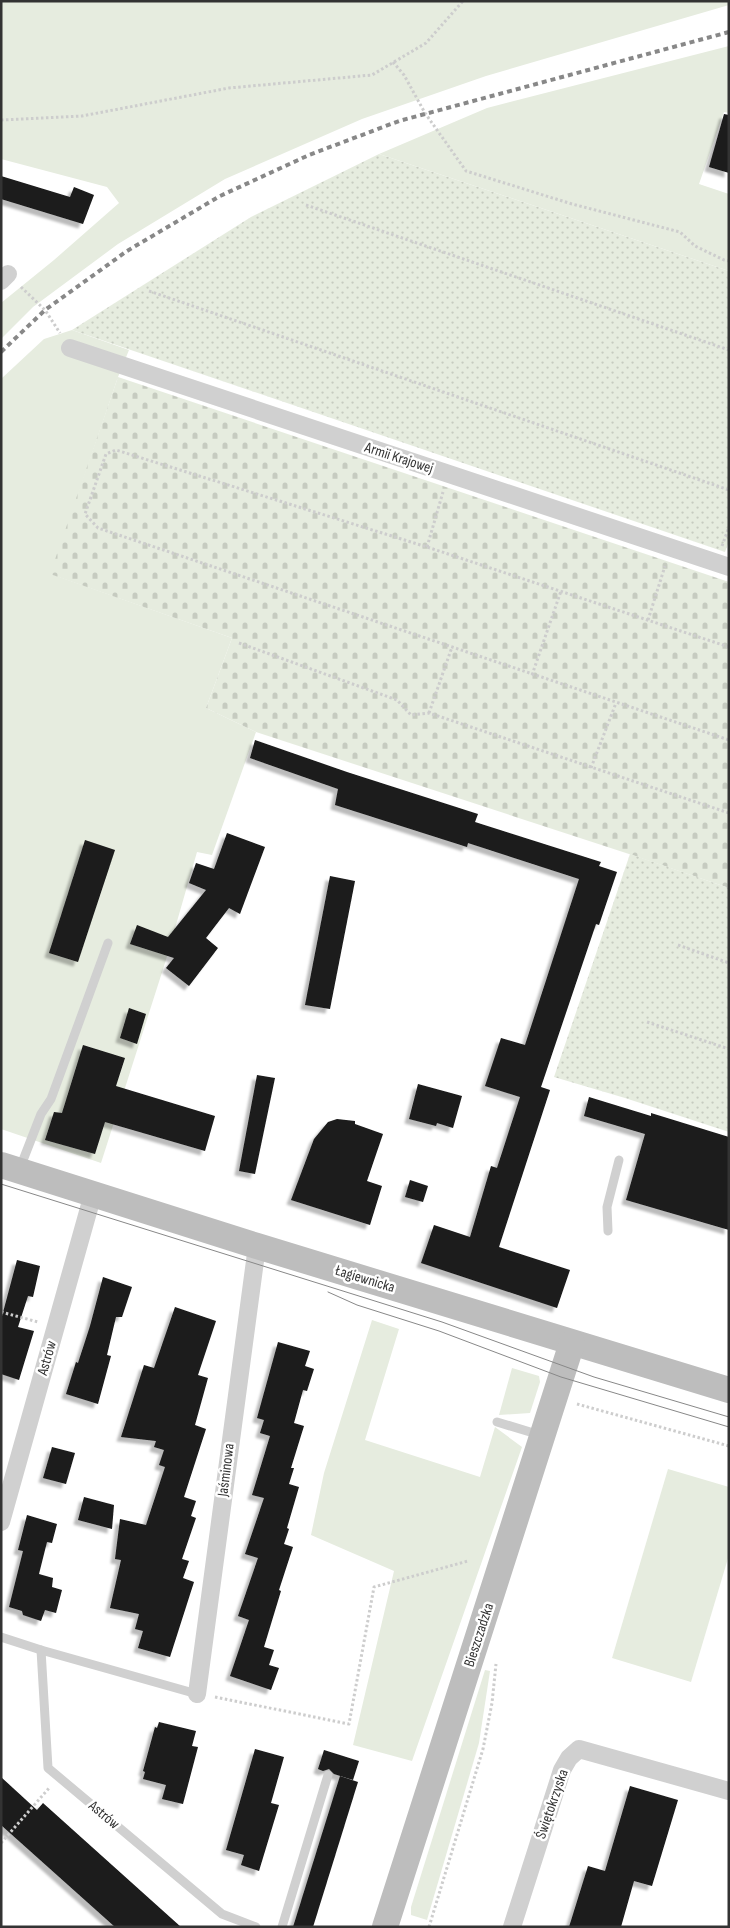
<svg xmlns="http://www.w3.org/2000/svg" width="730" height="1928" font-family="'Sofia Sans Condensed',sans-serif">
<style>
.green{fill:#e6ecdf}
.cemetery{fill:url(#cemetery-stones)}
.garden{fill:url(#garden-dots)}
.building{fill:#1a1a1a;filter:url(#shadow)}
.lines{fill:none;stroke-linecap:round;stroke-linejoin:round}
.path{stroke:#cdcdcd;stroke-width:3;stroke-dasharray:2.5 2.5;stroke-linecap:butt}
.lane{stroke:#d0d0d0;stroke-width:9}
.street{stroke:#d0d0d0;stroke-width:18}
.secondary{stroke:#bdbdbd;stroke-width:26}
.tram{stroke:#888;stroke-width:1}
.rail{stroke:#888;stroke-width:4;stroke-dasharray:5 4;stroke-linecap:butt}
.labels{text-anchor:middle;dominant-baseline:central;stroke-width:5;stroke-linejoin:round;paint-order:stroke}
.street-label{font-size:15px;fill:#333;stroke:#fff}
</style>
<defs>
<pattern id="cemetery-stones" width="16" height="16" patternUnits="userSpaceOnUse" patternTransform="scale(1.25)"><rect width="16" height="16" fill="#e6ecdf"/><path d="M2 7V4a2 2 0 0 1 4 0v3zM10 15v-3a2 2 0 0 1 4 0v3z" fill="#c6cbc0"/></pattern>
<pattern id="garden-dots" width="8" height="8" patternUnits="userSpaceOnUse" patternTransform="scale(1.25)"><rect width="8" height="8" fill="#e6ecdf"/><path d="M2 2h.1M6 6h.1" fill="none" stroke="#c6cbc0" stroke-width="1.8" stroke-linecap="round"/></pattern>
<filter id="shadow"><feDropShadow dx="-4.5" dy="4.5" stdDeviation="1" flood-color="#0004"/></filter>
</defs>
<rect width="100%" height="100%" fill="#fff"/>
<g class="green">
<polygon points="1,1 729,1 729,5 486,76 362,119 225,179 118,244 33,307 1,339 1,303 54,260 119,203 107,187 1,159"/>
<polygon points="729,46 729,113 724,112 699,184 729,194 729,271 379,154 487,108"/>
<polygon points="72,330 129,350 118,377 51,574 232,638 206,708 256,732 212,855 197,852 165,963 101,1163 1,1129 1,379 44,339"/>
<polygon points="372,1320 399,1329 365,1440 480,1477 495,1427 522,1447 412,1761 353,1745 394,1571 311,1535 324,1473"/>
<polygon points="512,1368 539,1376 540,1382 530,1413 499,1415"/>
<polygon points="668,1469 729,1487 729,1555 691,1682 612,1658"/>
<polygon points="485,1670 490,1671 479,1743 427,1920 411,1915 411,1907"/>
</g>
<polygon class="cemetery" points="118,377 729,582 729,888 629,854 256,732 206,708 232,638 50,574"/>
<g class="garden">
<polygon points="379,154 729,271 729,541 725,552 72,330 251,217"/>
<polygon points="630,854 729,888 729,1132 625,1098 554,1077"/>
</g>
<g class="building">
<polygon points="724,114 729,115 729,173 709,167"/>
<polygon points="1,176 70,197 74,187 94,195 83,224 1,199"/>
<polygon points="255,740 347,772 478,814 475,822 601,862 599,866 617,872 599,925 596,924 541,1087 550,1090 499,1247 570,1270 557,1308 421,1263 434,1225 470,1237 491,1166 497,1168 520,1097 485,1086 501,1038 525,1045 579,879 468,843 467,847 335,805 338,789 250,758"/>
<polygon points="227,833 265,847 240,914 229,908 206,938 218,948 189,986 166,968 174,958 130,944 137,925 168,937 206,890 189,883 196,863 214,869"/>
<polygon points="85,840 115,850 78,962 49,953"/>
<polygon points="330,876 355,881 330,1009 305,1005"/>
<polygon points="129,1008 146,1014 137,1044 120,1038"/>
<polygon points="83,1045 125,1058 116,1086 215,1116 205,1151 105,1122 95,1154 45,1140 54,1112 62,1113"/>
<polygon points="257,1075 275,1078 255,1174 239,1171"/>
<polygon points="418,1084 462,1096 453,1128 437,1123 436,1126 409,1119"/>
<polygon points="589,1097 651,1116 651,1113 729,1137 729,1230 626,1200 645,1134 584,1116"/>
<polygon points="337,1119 355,1121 355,1124 383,1134 367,1181 382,1186 370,1225 291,1200 314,1139 328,1122"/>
<polygon points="410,1180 428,1186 423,1202 405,1197"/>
<polygon points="17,1260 40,1266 33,1297 28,1296 18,1327 34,1331 19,1380 1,1374 1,1320"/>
<polygon points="103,1277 132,1287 122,1317 116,1317 107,1355 111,1356 98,1404 66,1394 76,1362 78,1363 90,1326"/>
<polygon points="175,1307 216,1321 198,1375 208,1378 195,1425 206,1429 184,1497 196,1501 191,1516 196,1518 182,1559 189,1561 183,1578 194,1582 170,1657 138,1648 143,1631 135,1629 139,1614 110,1608 121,1560 115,1559 120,1519 146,1525 165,1467 159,1465 164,1450 154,1447 156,1441 121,1437 144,1365 154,1368"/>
<polygon points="278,1342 310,1351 305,1366 314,1369 307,1391 303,1390 294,1423 304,1426 291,1468 294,1468 289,1484 299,1487 287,1528 289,1529 284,1544 293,1547 279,1590 281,1591 264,1647 274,1650 269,1665 279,1668 271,1690 230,1676 249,1620 238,1616 258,1558 245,1554 264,1498 252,1495 270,1436 260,1433 264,1420 257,1418"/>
<polygon points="52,1447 75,1453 66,1484 43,1478"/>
<polygon points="84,1497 114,1505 112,1529 78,1520"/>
<polygon points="27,1515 57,1524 52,1543 47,1542 39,1574 53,1578 52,1587 62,1590 56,1613 45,1610 41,1621 23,1615 22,1611 9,1607 23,1551 18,1550"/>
<polygon points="159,1722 196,1731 192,1746 198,1747 183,1804 162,1799 166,1785 143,1779 145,1772 143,1771 155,1727 157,1728"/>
<polygon points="255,1749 284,1757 271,1803 279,1805 259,1871 241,1865 244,1855 226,1850"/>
<polygon points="324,1750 359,1761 353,1780 334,1774 329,1769 323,1771 318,1769"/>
<polygon points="340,1776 358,1782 313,1927 293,1927"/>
<polygon points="1,1777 37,1810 43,1803 181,1927 115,1927 1,1825"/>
<polygon points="630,1786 678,1800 652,1886 634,1881 621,1927 569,1927 588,1866 605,1871"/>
</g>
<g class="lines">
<g class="path">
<polyline points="393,62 404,75 425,113 466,171 572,204 680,232 695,246 724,260 729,261"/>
<polyline points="1,120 82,116 229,88 372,75 426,43 463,1"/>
<polyline points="306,205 729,350"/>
<polyline points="21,287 45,310 60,333"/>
<polyline points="149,291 729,490"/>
<polyline points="722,546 729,527"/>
<polyline points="427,547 443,492"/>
<polyline points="648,620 665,566"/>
<polyline points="239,643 397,700 411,715 429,713 729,813"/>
<polyline points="729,647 427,547 116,450 106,454 85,514 98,528 729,740"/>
<polyline points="532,675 561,591"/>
<polyline points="429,713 452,647"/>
<polyline points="591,768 616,703"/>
<polyline points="678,945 729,963"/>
<polyline points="647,1022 729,1049"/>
<polyline points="1,1312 38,1322"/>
<polyline points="577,1404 729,1446"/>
<polyline points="215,1697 349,1724 374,1587 468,1561"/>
<polyline points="1,1843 50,1787"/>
<polyline points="429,1927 483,1749 492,1703 496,1664"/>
</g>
<g class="lane">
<polyline points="20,1168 41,1114 51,1099 108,943"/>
<polyline points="608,1231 607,1207 619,1160"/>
<polyline points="497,1422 540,1435"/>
<polyline points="1,1637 41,1650"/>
<polyline points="197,1694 41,1650 48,1768 222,1914 256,1927"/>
<polyline points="282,1927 328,1775"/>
</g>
<g class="street">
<polyline points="1,281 8,274"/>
<polyline points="70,348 729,567"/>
<polyline points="1,1522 93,1194"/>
<polyline points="197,1694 257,1246"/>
<polyline points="512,1927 562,1770 569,1758 579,1749 729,1791"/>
</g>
<g class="secondary">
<polyline points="1,1165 257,1246 729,1390"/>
<polyline points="385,1927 572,1343"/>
</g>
<g class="tram">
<polyline points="1,1184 442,1322 594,1377 729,1417"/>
<polyline points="328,1292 357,1305 439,1331 561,1377 729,1427"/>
</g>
<polyline class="rail" points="1,352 45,310 127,251 220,196 309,155 399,121 729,32"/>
</g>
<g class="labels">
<g class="street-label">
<text transform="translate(399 458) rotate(18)">Armii Krajowej</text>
<text transform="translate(365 1279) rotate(17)">Łagiewnicka</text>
<text transform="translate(47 1358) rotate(-74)">Astrów</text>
<text transform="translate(226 1470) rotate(-83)">Jaśminowa</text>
<text transform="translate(479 1635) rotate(-72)">Bieszczadzka</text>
<text transform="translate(552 1804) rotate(-71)">Świętokrzyska</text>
<text transform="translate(104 1815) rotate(40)">Astrów</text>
</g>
</g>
<rect width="730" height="1928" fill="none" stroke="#333333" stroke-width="5"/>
</svg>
